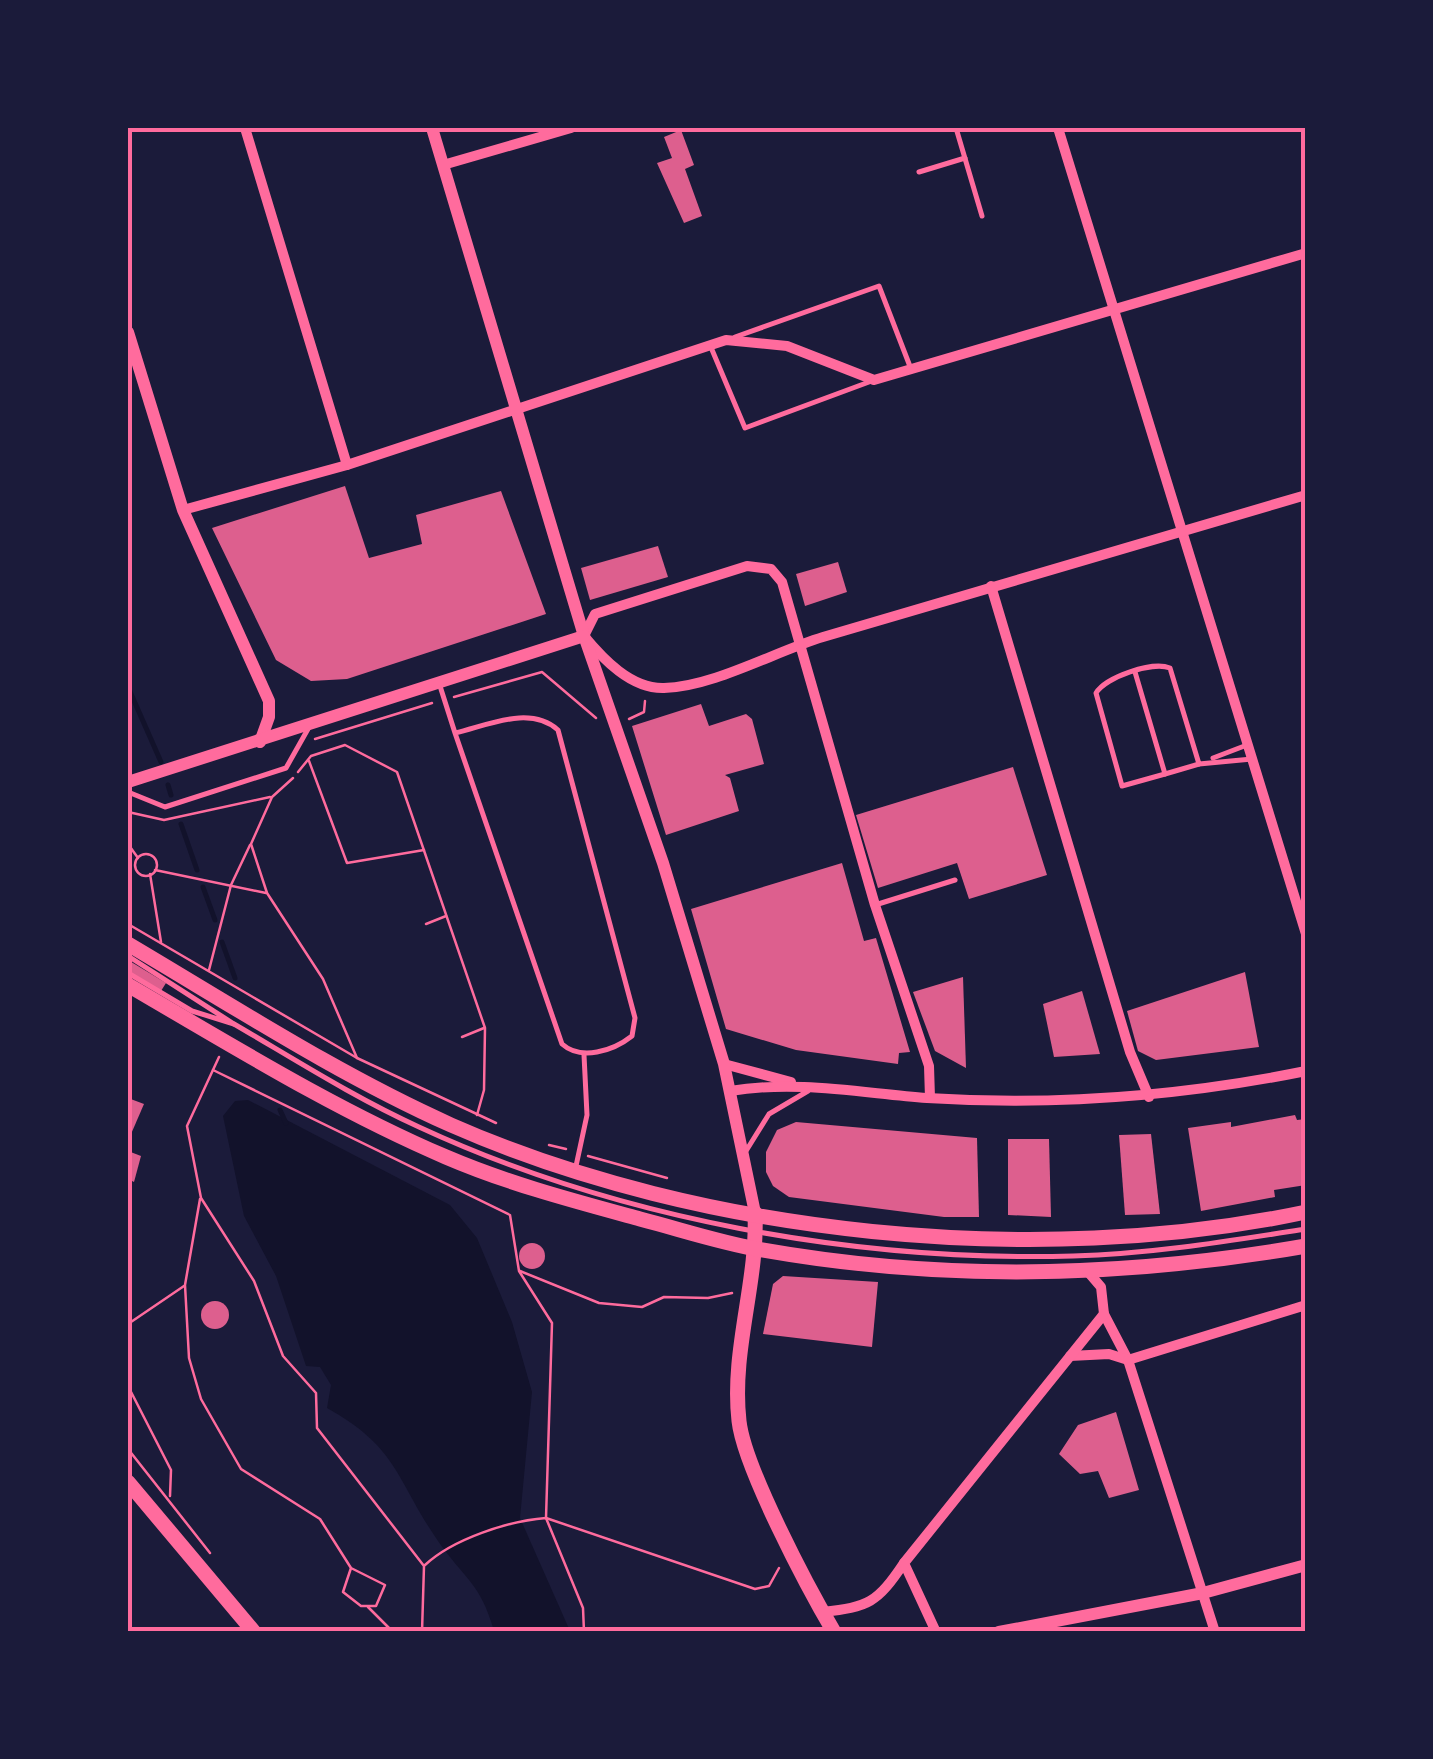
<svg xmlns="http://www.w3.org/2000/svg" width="1433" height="1759" font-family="Lato,sans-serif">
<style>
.water{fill:#12122b}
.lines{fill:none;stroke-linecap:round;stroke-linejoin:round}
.stream{stroke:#12122b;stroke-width:5}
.building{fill:#dd5f8e}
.path{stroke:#ff6b9d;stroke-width:2.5}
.service{stroke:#ff6b9d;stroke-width:5}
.minor{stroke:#ff6b9d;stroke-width:10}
.tertiary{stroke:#ff6b9d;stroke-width:12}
.secondary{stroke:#ff6b9d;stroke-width:15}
.primary{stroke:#ff6b9d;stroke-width:15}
.neatline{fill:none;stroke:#ff6b9d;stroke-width:4}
</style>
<rect width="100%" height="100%" fill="#1b1b3a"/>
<path class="water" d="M248 1100 450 1205 477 1238 512 1322 532 1392 520 1518 570 1631H494C480 1582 465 1580 438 1541 396 1480 399 1448 327 1408L331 1385 320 1367 306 1366 276 1276 244 1216 223 1116 235 1101Z"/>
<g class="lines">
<g class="stream">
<polyline points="128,687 161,762"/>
<polyline points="168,785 171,795"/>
<polyline points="181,824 197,870"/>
<polyline points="203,887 215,920"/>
<polyline points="222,942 235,978"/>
<polyline points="280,1110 286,1123"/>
</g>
</g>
<g class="building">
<polygon points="681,130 694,165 685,169 702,216 684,223 657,163 672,158 664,137"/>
<polygon points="345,486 369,558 422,544 416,515 501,491 546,614 347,679 311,681 276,660 212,528"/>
<polygon points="658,546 668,577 590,600 581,568"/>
<polygon points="838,562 847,592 805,606 796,574"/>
<polygon points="701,704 709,726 746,714 752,719 764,764 725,775 730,778 739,811 666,835 632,726"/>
<polygon points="1013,767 1047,875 969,899 957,863 878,888 856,815"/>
<polygon points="842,863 864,941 876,938 910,1052 899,1053 898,1064 796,1050 726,1029 691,909"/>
<polygon points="128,960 166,983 161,991 128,971"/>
<polygon points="1245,972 1259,1047 1156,1060 1138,1051 1127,1011"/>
<polygon points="963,977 966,1068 935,1051 913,992"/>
<polygon points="1082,991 1100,1054 1054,1057 1043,1004"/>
<polygon points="128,1098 144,1104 128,1141"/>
<polygon points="1295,1115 1297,1120 1306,1119 1306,1185 1274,1190 1275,1197 1201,1211 1188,1128 1231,1122 1231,1127"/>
<polygon points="796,1122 977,1138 979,1217 944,1217 789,1197 773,1186 766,1172 766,1152 777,1130"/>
<polygon points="1151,1134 1160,1214 1125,1215 1119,1135"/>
<polygon points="1008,1139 1049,1139 1051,1217 1008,1215"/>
<polygon points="128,1151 141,1156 134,1182 128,1179"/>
<circle cx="532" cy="1256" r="13"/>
<polygon points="783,1276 878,1282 872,1347 763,1334 773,1284"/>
<circle cx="215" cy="1315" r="14"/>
<polygon points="1116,1412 1139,1490 1109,1498 1098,1471 1080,1474 1059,1454 1078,1425"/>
</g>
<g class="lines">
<g class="path">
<polyline points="454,697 542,672 596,718"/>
<polyline points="629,719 644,712 645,701"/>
<polyline points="315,739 432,703"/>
<polyline points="309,761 347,863 424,850"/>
<polyline points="298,772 311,756 345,745 397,772 485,1028 484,1090 477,1115"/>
<polyline points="293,778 272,797 251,844 267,893 323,979 357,1058"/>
<polyline points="128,812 164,820 270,797"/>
<polyline points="128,844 138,858"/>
<circle cx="146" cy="865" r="11"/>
<polyline points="155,870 266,893"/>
<polyline points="150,874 161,942"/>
<polyline points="128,924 357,1058 496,1123"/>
<polyline points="426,924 446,916"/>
<polyline points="209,970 231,885 250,845"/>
<polyline points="462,1037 484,1028"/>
<polyline points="219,1057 187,1126 201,1198 254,1281 283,1356 316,1393 317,1428 424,1566 422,1632"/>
<polyline points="213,1070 510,1215 519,1271 552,1323 546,1518 583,1608 584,1632"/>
<polyline points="549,1145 566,1149"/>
<polyline points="588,1156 667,1178"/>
<polyline points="200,1199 185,1285 189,1358 201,1399 241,1469 320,1519 351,1568 385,1585 376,1606 361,1606 343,1592 351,1568"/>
<polyline points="520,1271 599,1303 642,1307 664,1297 708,1298 732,1293"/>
<polyline points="128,1324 184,1286"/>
<polyline points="128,1386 171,1470 170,1496"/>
<polyline points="128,1449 210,1553"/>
<path d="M425 1565C453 1539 508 1521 546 1518L755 1589 769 1586 779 1568"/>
<polyline points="368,1607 393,1632"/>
</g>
<g class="service">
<polyline points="956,128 982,216"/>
<polyline points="919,172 965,158"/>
<polyline points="735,337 879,286 911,369"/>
<polyline points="710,345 745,428 869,382"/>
<path d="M1135 672 1165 774 1122 786 1096 693C1106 677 1152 661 1170 668L1199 764 1252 759"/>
<path d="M440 686 455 733 562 1044C581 1061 613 1051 632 1036L635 1018 558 730C530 705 489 725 455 733"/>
<polyline points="1213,758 1247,745"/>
<polyline points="1165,774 1199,764"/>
<polyline points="128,792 165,807 286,768 308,729"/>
<polyline points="875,905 955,880"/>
<polyline points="128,956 234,1024 192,1011 128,973"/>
<path d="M234 1024C294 1059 355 1098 419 1127 617 1219 855 1262 1073 1256 1151 1254 1229 1241 1306 1229"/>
<polyline points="746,1151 769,1114 808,1091"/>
<polyline points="576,1166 587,1115 584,1055"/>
</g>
<g class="minor">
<polyline points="245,128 347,465"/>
<polyline points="1058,128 1306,934"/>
<polyline points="443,165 571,128"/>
<polyline points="183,510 347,465 726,340 787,346 874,380 1306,253"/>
<polyline points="991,586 1130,1052 1149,1097"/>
<polyline points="724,1064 791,1082"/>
<path d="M730 1091C797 1080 861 1093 927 1098 1054 1106 1182 1096 1306 1071"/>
<path d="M930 1098 929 1066 875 905 782 582 771 569 747 566 595 614 584 636C603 659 631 689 664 688 713 687 776 651 823 637 984 589 1145 542 1306 495"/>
<polyline points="1089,1273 1101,1287 1104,1314 1128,1360 1215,1632"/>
<polyline points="1070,1356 1109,1354 1128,1360"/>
<polyline points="1128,1360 1306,1305"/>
<path d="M822 1612C869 1607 877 1603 904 1563"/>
<polyline points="936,1632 904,1563 1104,1314"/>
</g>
<g class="tertiary">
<polyline points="432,128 584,636 663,863 724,1064 755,1213"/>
<polyline points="128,332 183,510 269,701 269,717 260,742"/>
<polyline points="128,782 584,636"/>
<polyline points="999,1632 1203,1593 1306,1565"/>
</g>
<g class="secondary">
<path d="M755 1213C758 1283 731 1350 739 1421 744 1467 808 1588 834 1632"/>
<polyline points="128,1482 254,1632"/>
</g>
<g class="primary">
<path d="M128 944C233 1006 339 1075 451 1125 703 1236 1037 1269 1306 1212"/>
<path d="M128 985C231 1045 336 1110 446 1157 509 1184 574 1201 640 1219 679 1229 718 1242 757 1249 940 1282 1123 1278 1306 1246"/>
</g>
</g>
<rect width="1433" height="1759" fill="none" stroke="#1b1b3a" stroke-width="260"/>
<rect x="130" y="130" width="1173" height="1499" class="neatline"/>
</svg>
